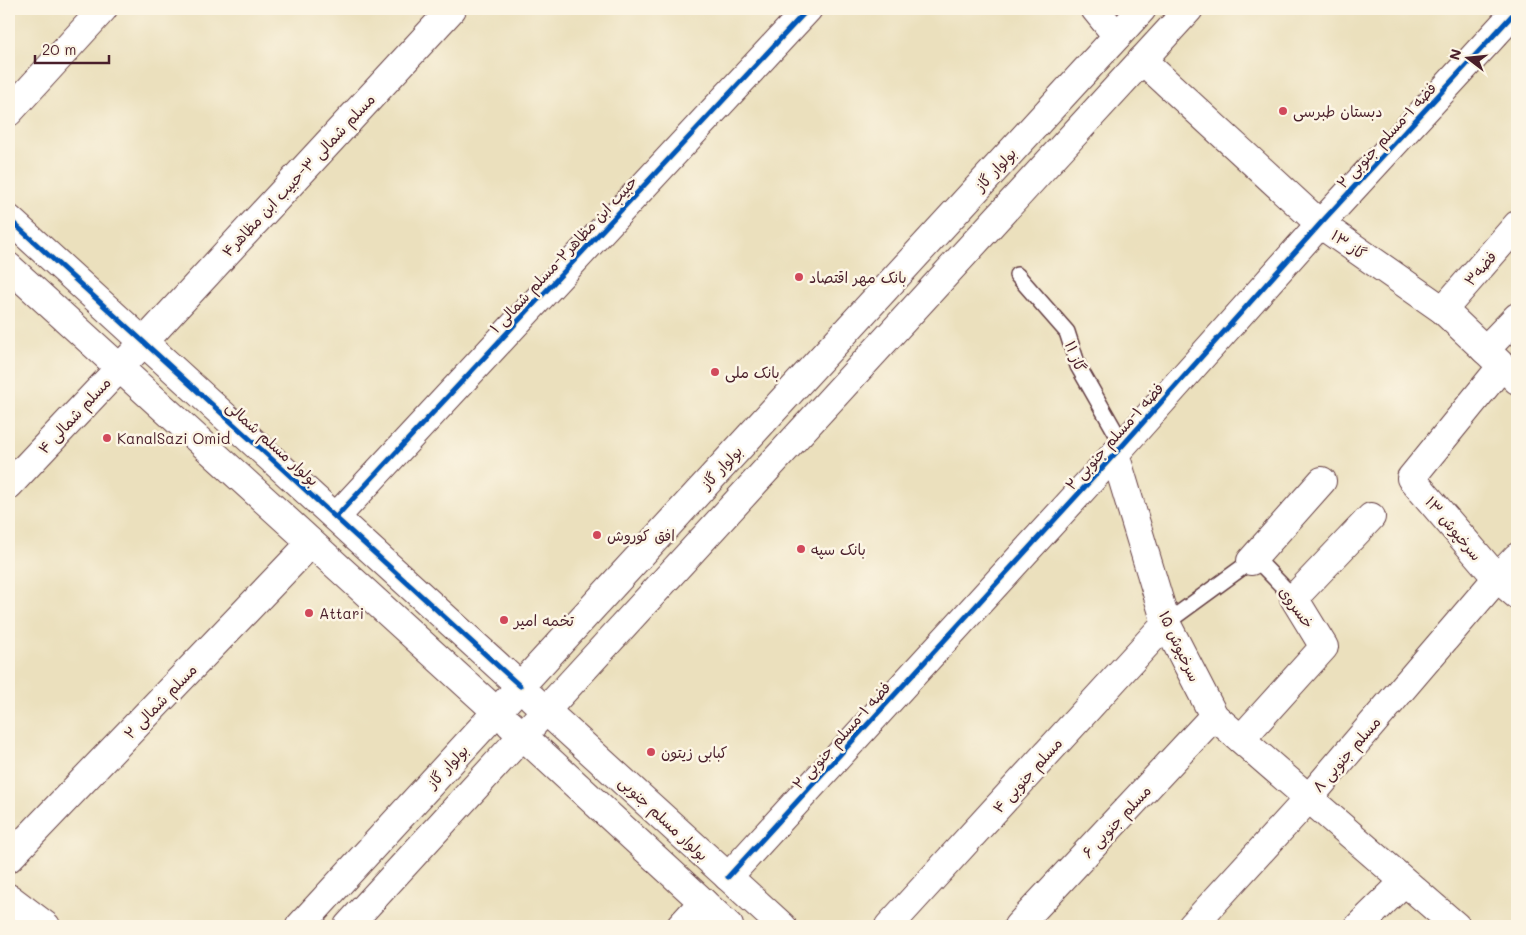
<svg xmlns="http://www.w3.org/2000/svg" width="1526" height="935" font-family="Mali,'Playpen Sans Arabic',sans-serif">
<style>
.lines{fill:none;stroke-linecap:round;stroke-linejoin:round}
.service-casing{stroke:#623c41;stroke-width:18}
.minor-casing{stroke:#623c41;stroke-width:30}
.tertiary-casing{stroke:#623c41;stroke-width:30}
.secondary-casing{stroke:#623c41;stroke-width:30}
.service{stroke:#fff;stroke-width:15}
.minor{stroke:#fff;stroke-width:28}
.tertiary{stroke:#fff;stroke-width:28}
.secondary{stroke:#fff;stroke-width:28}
.cycleway-casing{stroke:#fcf5e5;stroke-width:8}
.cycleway{stroke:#0057b8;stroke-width:5}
.poi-dot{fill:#d1495b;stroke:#fcf5e5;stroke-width:2}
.labels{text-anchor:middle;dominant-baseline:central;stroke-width:5;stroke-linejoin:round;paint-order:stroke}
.poi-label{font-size:15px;fill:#4a1f2b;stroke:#fcf5e5;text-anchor:start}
.street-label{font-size:15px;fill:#4a1f2b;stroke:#fcf5e5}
</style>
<rect width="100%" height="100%" fill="#fcf5e5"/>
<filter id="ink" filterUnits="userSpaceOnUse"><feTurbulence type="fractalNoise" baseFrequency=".02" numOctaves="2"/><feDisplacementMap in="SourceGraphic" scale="10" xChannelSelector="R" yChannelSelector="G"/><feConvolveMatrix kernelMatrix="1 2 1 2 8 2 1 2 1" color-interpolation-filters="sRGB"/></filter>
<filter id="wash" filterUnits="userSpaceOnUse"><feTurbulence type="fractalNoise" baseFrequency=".0096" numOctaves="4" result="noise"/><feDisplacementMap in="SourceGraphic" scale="20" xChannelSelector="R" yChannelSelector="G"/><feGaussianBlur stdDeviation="1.12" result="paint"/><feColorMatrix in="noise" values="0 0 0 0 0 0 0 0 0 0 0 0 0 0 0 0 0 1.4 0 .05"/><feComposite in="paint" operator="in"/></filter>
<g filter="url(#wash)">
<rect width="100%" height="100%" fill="#ebe0bd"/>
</g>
<g filter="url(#ink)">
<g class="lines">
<defs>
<g id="service">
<polyline points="1017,275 1067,332 1078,366 1123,445"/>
<polyline points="1166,623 1251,561 1259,562 1294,598"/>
</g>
<g id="minor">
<polyline points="1095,9 1117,36"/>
<polyline points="1142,60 1320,224 1443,310 1517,380"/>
<polyline points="9,112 103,9"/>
<polyline points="1443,310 1517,225"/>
<polyline points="1485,350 1517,317"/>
<polyline points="1502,366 1411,478 1497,578 1517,595"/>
<polyline points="1115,454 1166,623 1214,716 1456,926"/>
<polyline points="9,485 144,342 452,9"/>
<polyline points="336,517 808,9"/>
<polyline points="1251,561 1322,481"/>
<polyline points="1241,739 1324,647 1294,598 1371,517"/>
<polyline points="9,858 311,543"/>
<polyline points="728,877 1123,445 1320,224 1517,10"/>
<polyline points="9,898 46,926"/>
<polyline points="681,926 703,902"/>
<polyline points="889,926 1166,623"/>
<polyline points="1018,926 1214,716"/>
<polyline points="1192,926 1308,799 1497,578 1517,557"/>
<polyline points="1359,926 1404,882"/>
</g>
<g id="tertiary">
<polyline points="9,219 520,686"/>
<polyline points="9,267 497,712"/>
</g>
<g id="secondary">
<polyline points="532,698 782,926"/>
<polyline points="510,724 729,926"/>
<polyline points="300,926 1142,9"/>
<polyline points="348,926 1189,9"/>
</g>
</defs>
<use href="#service" class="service-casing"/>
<use href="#minor" class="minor-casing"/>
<use href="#tertiary" class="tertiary-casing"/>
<use href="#secondary" class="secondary-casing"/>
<use href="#service" class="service"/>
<use href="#minor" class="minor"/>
<use href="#tertiary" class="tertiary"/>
<use href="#secondary" class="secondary"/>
<defs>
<g id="cycleway">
<polyline points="9,219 520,686"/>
<polyline points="336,517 808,9"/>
<polyline points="728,877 1123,445 1320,224 1517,10"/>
</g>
</defs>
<use href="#cycleway" class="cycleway-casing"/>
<use href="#cycleway" class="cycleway"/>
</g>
</g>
<g class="poi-dot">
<circle cx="1283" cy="111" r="5"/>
<circle cx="799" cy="277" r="5"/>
<circle cx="715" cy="372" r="5"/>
<circle cx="107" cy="438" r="5"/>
<circle cx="597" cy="535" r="5"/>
<circle cx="801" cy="549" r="5"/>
<circle cx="309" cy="613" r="5"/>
<circle cx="504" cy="620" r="5"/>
<circle cx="651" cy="752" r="5"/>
</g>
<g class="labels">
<g class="poi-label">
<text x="1293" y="111">دبستان طبرسی</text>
<text x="809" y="277">بانک مهر اقتصاد</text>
<text x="725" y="372">بانک ملی</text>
<text x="117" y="438">KanalSazi Omid</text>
<text x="607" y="535">افق کوروش</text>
<text x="811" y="549">بانک سپه</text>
<text x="319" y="613">Attari</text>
<text x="514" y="620">تخمه امیر</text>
<text x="661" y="752">کبابی زیتون</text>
</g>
<g class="street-label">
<text transform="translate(1386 135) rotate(-47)">فضه ۱-مسلم جنوبی ۲</text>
<text transform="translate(995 169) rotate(-47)">بولوار گاز</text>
<text transform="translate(298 175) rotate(-47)">مسلم شمالی ۳-حبیب ابن مظاهر۴</text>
<text transform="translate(1349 244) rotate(35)">گاز ۱۳</text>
<text transform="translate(563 254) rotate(-47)">حبیب ابن مظاهر۲-مسلم شمالی ۱</text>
<text transform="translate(1480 268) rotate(-49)">فضه۳</text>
<text transform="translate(1076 356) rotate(68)">گاز ۱۱</text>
<text transform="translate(74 415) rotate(-47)">مسلم شمالی ۴</text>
<text transform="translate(1114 436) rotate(-48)">فضه ۱-مسلم جنوبی ۲</text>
<text transform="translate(273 443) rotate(42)">بولوار مسلم شمالی</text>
<text transform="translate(721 467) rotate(-47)">بولوار گاز</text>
<text transform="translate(1454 528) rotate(50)">سرخپوش ۱۳</text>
<text transform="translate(1297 607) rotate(54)">خسروی</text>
<text transform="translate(1180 646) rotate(65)">سرخپوش ۱۵</text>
<text transform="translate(160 701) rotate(-46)">مسلم شمالی ۲</text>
<text transform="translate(841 735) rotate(-48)">فضه ۱-مسلم جنوبی ۲</text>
<text transform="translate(1346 754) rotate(-49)">مسلم جنوبی ۸</text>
<text transform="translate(447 766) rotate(-47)">بولوار گاز</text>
<text transform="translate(1027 775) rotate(-48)">مسلم جنوبی ۴</text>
<text transform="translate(664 818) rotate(43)">بولوار مسلم جنوبی</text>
<text transform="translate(1116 821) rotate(-47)">مسلم جنوبی ۶</text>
</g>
</g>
<rect width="1526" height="935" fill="none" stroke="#fcf5e5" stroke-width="30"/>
<g transform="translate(1468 58) rotate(286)" stroke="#fcf5e5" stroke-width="4" paint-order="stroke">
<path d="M0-4L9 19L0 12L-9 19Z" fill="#4a1f2b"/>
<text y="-8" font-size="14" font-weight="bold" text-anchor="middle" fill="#4a1f2b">N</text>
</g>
<path d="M35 55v8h74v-8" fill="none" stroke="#4a1f2b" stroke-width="2.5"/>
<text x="42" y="55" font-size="15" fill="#4a1f2b" stroke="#fcf5e5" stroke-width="4" paint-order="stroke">20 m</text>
</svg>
